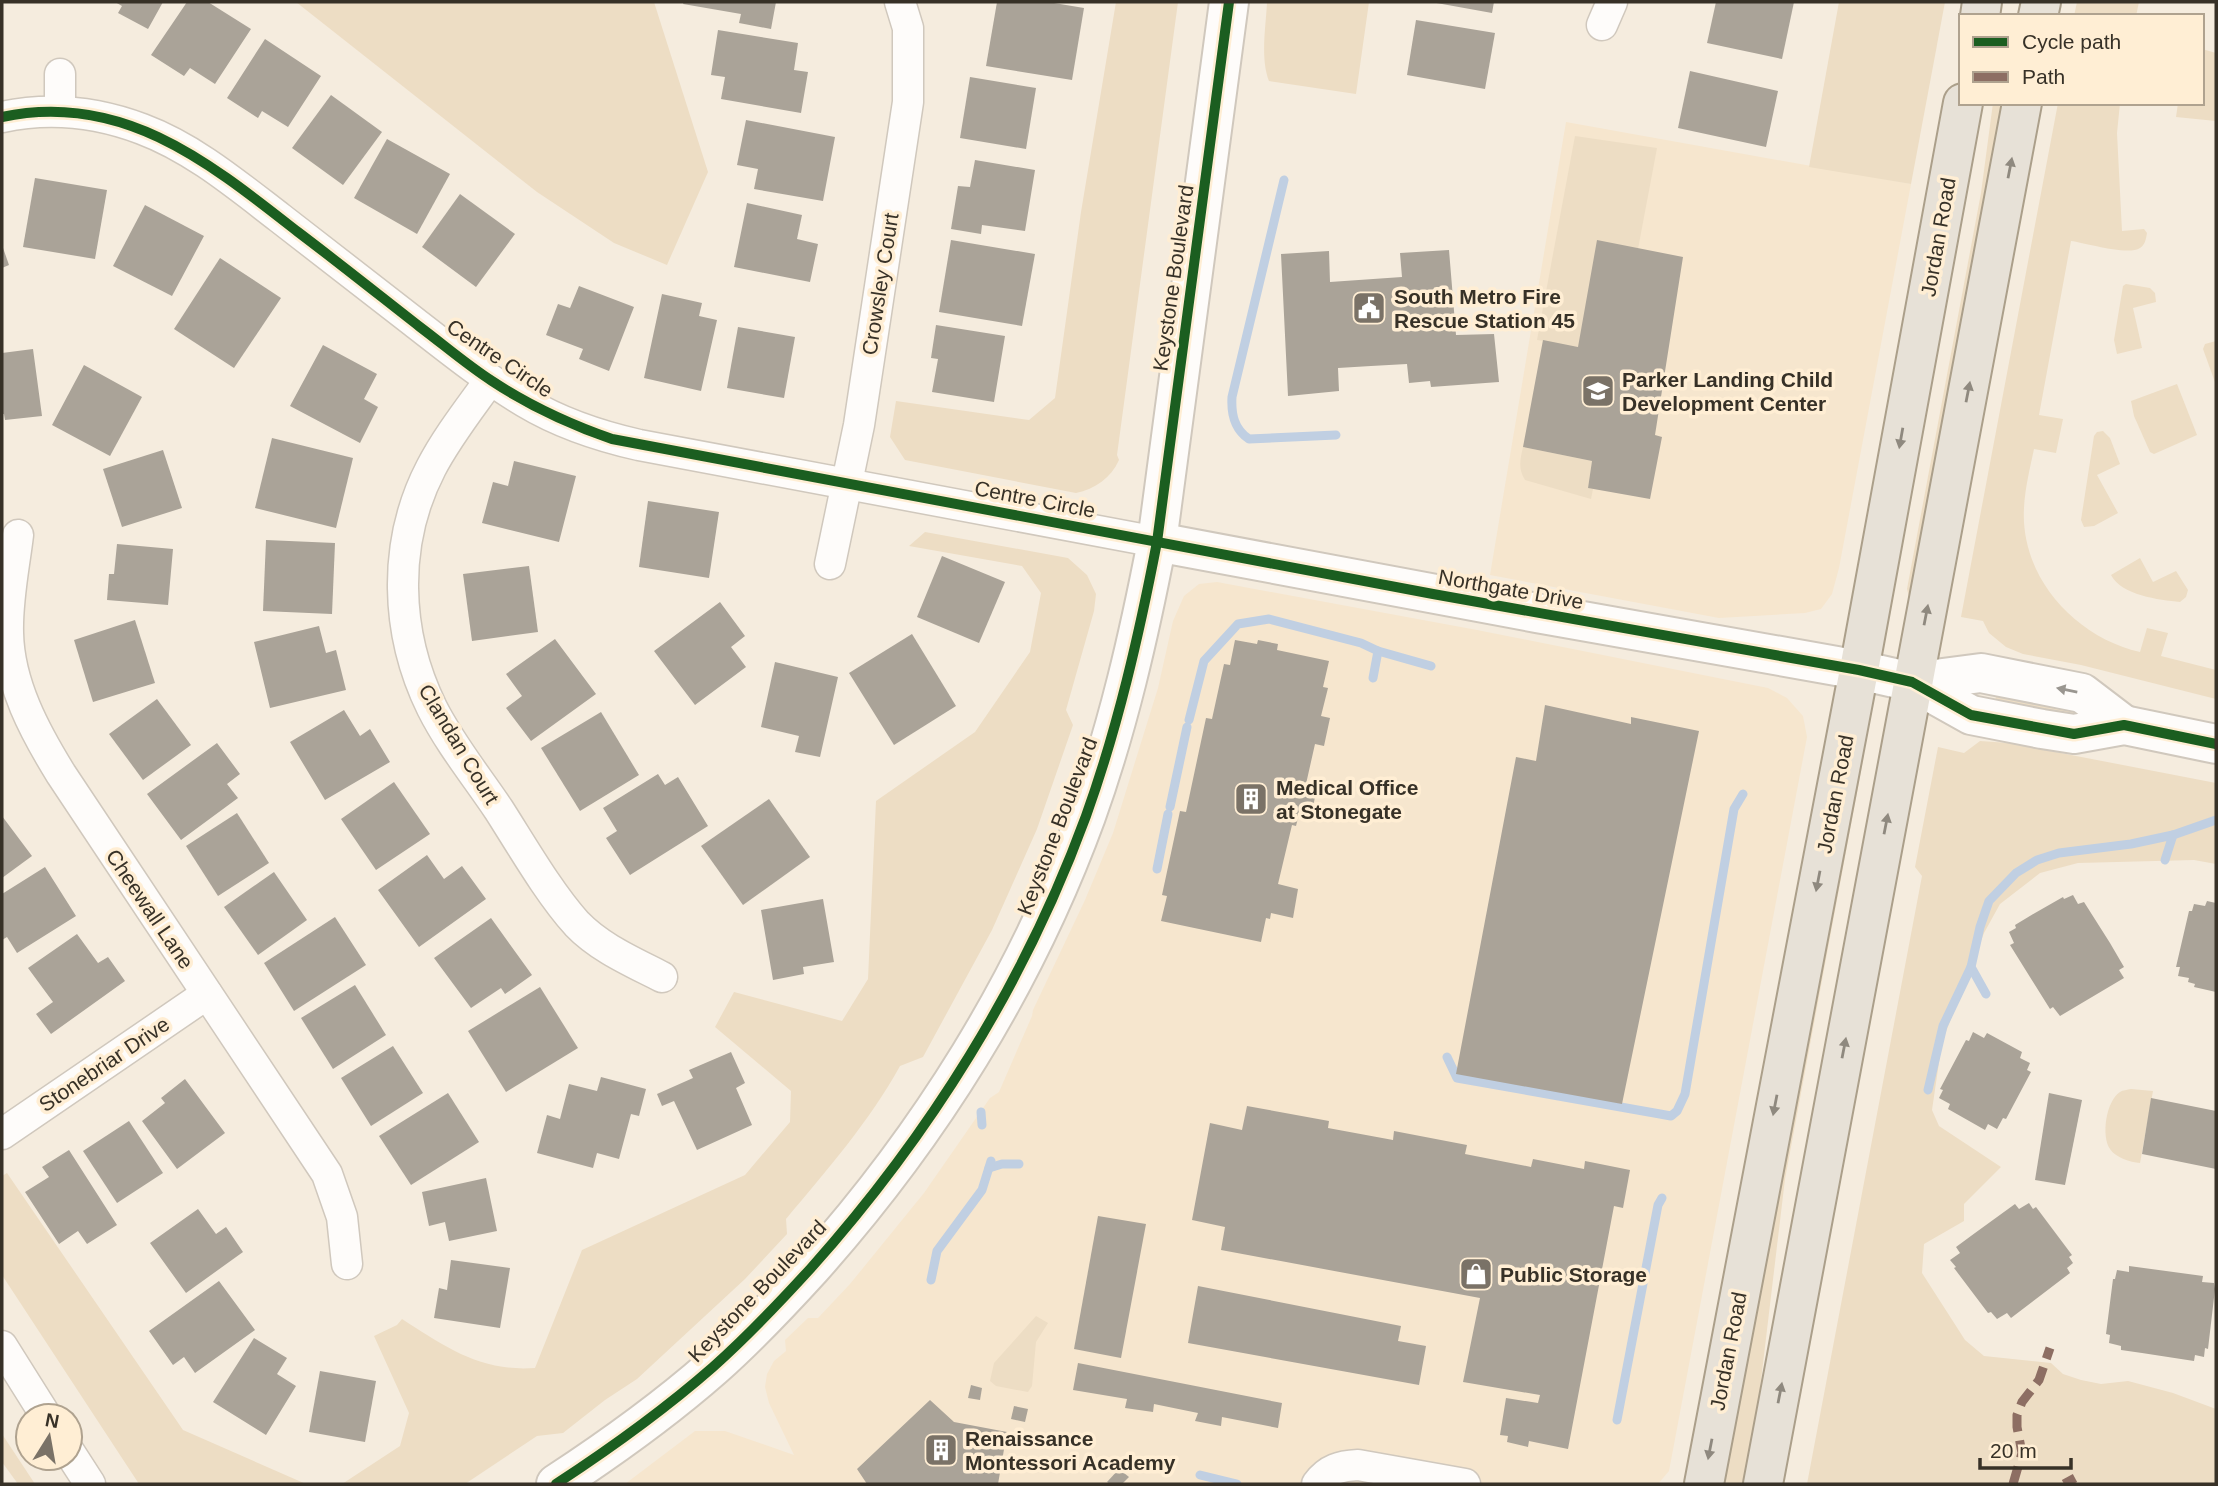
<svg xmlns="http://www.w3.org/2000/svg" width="2218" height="1486" font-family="Helvetica,sans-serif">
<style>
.built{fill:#f6e6ce}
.green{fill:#edddc4}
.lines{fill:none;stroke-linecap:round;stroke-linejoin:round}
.stream{stroke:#c0cfe2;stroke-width:9}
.building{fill:#aaa398}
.street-casing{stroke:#d0c8bd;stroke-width:33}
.secondary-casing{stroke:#d0c8bd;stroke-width:42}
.primary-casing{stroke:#ab9f8a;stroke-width:42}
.street{stroke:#fefcfa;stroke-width:30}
.secondary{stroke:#fefcfa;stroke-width:38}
.primary{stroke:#e7e1d7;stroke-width:38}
.quiet{stroke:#8d6e63;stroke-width:9;stroke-dasharray:18 9;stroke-linecap:butt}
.cycleway-casing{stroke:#ffeed4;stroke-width:15}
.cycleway{stroke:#1b5e20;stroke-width:10}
.oneway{fill:#8f897f}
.oneway2{fill:#9a9690}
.labels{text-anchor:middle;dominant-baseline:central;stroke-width:7;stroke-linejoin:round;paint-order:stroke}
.street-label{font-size:21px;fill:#373127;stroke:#ffeed4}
.poi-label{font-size:21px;font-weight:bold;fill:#373127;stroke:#ffeed4;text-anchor:start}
</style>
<rect width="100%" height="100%" fill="#f5ecde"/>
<g class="built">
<polygon points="1566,122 1911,184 1839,568 1832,594 1821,609 1805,613 1719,618 1490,575"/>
<polygon points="1217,582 1477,630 1768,688 1787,698 1803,716 1807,737 1669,1471 1658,1484 625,1484 695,1431 725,1431 794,1455 769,1403 765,1387 767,1374 774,1361 786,1351 785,1340 808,1318 818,1318 850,1284 924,1193 990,1098 999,1092 1032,1016 1033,1010 1085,900 1113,833 1158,688 1173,621 1184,596 1199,584"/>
</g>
<g class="green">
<polygon points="296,2 654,2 708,172 667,265 614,243 537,192"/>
<path d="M1116 2H1178L1117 455 1119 460C1111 478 1095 489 1076 493L905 460 890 437 896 401 1029 420 1055 398 1081 212Z"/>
<path d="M1267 2H1369L1356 94 1269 81C1260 58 1266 26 1267 2Z"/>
<polygon points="1839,2 1945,2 1911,184 1809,167"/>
<polygon points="2077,2 2139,2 2136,16 2074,16"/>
<polygon points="2202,49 2216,53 2216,121 2176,117 2178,103 2202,103"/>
<polygon points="1993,103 2004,103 1911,597 1909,597 1907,589 1981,193"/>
<path d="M2058 103H2120L2117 133 2122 231 2144 229 2147 233C2146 239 2145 245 2140 248 2128 256 2086 243 2071 241L2039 415 2063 419 2056 453 2034 449C2030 468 2025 488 2024 508 2020 577 2075 637 2140 652L2147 628 2168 633 2161 656 2216 670V699L2081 665 2023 654 2006 647 1989 633 1983 621 1961 617Z"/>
<polygon points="1575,136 1657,148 1638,249 1578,347 1537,340"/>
<polygon points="2126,284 2150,288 2155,293 2156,302 2133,308 2142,348 2117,354 2114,340 2123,286"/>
<polygon points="2216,341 2216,385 2203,349 2205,344"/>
<polygon points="2177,384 2197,435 2154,454 2150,452 2134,416 2131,401"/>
<polygon points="2103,431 2110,438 2120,464 2097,475 2118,513 2094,526 2084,527 2081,520 2094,436 2097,432"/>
<path d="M1523 447 1592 461 1588 488 1593 489 1591 499 1525 480C1518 469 1520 460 1523 447Z"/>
<path d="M925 532 1068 558 1087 575 1096 594 1094 611 1066 710 1073 725 1037 829 992 930 923 1057 900 1066C869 1122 827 1170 786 1219L787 1234 745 1279 637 1379 605 1400 563 1433 537 1436 465 1484H342L400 1446 409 1413 374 1336 397 1325 402 1319C446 1347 480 1372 535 1368L582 1250 745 1175 790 1122 791 1091 715 1027 734 992 842 1021 868 979 876 801 975 732 1030 652 1041 593 1022 566 909 546Z"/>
<path d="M2140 558 2153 582 2176 571 2188 590 2186 597 2180 602C2159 600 2121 595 2111 575Z"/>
<polygon points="1996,696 2075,711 2080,714 2079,719 1994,708"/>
<polygon points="1980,741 2009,743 2216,783 2216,864 2194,860 2078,863 2040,873 2000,904 1984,933 1942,1042 1932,1110 1939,1126 2001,1167 1964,1204 1964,1221 1924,1244 1922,1273 1965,1340 1984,1356 2051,1363 2063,1374 2081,1380 2101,1384 2128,1381 2173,1393 2216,1409 2216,1484 1807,1484 1922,876 1915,867 1938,747 1964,753"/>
<polygon points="1863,750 1864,755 1785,1179 1756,1422 1745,1484 1725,1484 1734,1415"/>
<path d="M2131 1089 2153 1091 2140 1163C2130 1162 2116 1158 2110 1149 2101 1136 2106 1101 2120 1092 2123 1090 2127 1090 2131 1089Z"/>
<polygon points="7,1173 183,1430 306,1484 139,1484 2,1275 2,1176"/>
<polygon points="1036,1316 1048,1323 1036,1342 1032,1386 1028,1392 996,1386 990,1381 994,1363"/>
<polygon points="2,1434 35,1484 18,1484 2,1462"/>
</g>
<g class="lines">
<g class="stream">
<path d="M1284 180 1232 397C1231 414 1234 429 1249 439L1336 435"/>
<polyline points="1373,678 1378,651"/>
<polyline points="1189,720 1204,661 1238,624 1269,619 1361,643 1378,651 1431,666"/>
<polyline points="1170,807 1187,727"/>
<polyline points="2165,860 2173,835"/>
<polyline points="1157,869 1168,814"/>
<polyline points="1986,994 1971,967 1980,927 1989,901 2016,873 2037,860 2059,853 2131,844 2173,835 2216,820"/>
<polyline points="1447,1057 1457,1078 1660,1114 1671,1116 1677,1111 1685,1094 1734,809 1743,794"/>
<polyline points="1928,1090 1943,1026 1971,967"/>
<polyline points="981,1112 982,1125"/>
<polyline points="989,1168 1002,1164 1019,1164"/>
<polyline points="931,1280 937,1251 982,1190 991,1161"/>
<polyline points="1617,1420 1658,1205 1662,1198"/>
<polyline points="1200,1475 1237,1484"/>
</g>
</g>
<g class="building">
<polygon points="115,2 163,2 148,29 118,13 122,6"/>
<polygon points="187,2 208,2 251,29 215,84 190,68 184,76 151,55"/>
<polygon points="684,2 776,2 771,29 739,23 741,14 683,4"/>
<polygon points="997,2 1048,2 1084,8 1072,80 986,66"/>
<polygon points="1431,2 1494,2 1492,13"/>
<polygon points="1716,2 1794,2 1782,59 1707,43"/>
<polygon points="1416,20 1495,33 1485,89 1407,75"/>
<polygon points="718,30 798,43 794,70 808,72 801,113 721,99 725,77 711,75"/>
<polygon points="265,39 321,76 288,127 262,111 258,118 227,98"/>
<polygon points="1690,71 1778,91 1766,147 1678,128"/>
<polygon points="970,77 1036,88 1026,149 960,138"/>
<polygon points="331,95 382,132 343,185 292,148"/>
<polygon points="746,120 835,137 823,201 754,189 758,169 737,165"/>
<polygon points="387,139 450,174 417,234 354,198"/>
<polygon points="975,160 1035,170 1025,231 982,225 981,234 951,229 958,186 970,187"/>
<polygon points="35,178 107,190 95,259 23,247"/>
<polygon points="460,194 515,234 476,287 422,247"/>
<polygon points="747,203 802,215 797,239 818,244 810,282 734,267"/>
<polygon points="145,205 204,236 172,296 113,266"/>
<polygon points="951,240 1035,254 1022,326 939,312"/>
<polygon points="1597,240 1683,257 1655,435 1662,437 1650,499 1588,488 1592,461 1523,447 1543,340 1578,347"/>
<polygon points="2,245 9,265 2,268"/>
<polygon points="1449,250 1456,335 1494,334 1499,382 1431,387 1430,381 1409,383 1407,364 1371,366 1338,368 1339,391 1288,396 1281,254 1329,251 1330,282 1402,277 1400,253"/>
<polygon points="220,258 281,298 234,368 174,329"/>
<polygon points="579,286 634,307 609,371 579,359 583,349 546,335 558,304 570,308"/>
<polygon points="662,294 702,303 699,316 717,320 701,391 644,378"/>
<polygon points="936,325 1005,336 994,402 932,392 938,359 931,358"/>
<polygon points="738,327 795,337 784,398 727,388"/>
<polygon points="323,345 377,374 364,399 378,407 360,443 290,406"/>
<polygon points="33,349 42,416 5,420 4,414 2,414 2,353"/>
<polygon points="84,365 142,397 110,456 52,425"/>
<polygon points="272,438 353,458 336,528 255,508"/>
<polygon points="163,450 182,508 122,527 103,469"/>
<polygon points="514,461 576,476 559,542 482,523 493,482 508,486"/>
<polygon points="648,501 719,512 709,578 639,567"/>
<polygon points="266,540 335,543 332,614 263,611"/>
<polygon points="117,544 173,549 168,605 107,600 109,574 114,574"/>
<polygon points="942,556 1005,582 979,643 917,617"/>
<polygon points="529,566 538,632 472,641 463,574"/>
<polygon points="720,602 745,636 731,647 746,667 695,705 654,651"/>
<polygon points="135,620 155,683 93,702 74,640"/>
<polygon points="319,626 326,653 336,650 346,690 270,708 254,642"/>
<polygon points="912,634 956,706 894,745 849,673"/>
<polygon points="555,639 596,694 531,741 506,708 522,696 506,674"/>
<polygon points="1235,640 1257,644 1258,640 1278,644 1277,650 1329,661 1323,687 1328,688 1321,716 1330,718 1324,746 1315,744 1306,784 1317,787 1311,817 1299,814 1296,826 1292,825 1278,884 1298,889 1293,918 1271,913 1270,919 1266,918 1261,942 1161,921 1167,896 1162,895 1180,811 1186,812 1206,718 1212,719 1224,664 1230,665"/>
<polygon points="775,662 838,677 820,757 795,752 799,736 761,727"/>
<polygon points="157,699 191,745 143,780 109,734"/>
<polygon points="1545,705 1631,724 1631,717 1699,731 1622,1104 1456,1074 1516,757 1536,761"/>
<polygon points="344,710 360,736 370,729 390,762 325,800 290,742"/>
<polygon points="601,712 639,775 580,811 541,748"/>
<polygon points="217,743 240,774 227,784 238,798 181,840 147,794"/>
<polygon points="658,774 665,785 678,777 708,826 630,875 606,838 617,831 603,808"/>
<polygon points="394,782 430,834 376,870 341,819"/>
<polygon points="769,799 810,857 743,905 701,846"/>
<polygon points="237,813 269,863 218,896 186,846"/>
<polygon points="2,816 32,856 2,878"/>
<polygon points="427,855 444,879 462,866 486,899 419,947 378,890"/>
<polygon points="45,867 76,916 17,953 7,937 2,940 2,894"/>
<polygon points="274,872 307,920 258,955 224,907"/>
<polygon points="2073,895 2078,904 2084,902 2110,943 2124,967 2119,970 2124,978 2060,1016 2053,1007 2050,1009 2010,945 2014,943 2009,932 2016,928 2015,925 2035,913 2063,897 2064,899"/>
<polygon points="823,899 834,962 803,967 804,974 773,980 761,910"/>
<polygon points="2207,901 2216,903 2216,992 2194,987 2195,984 2188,982 2189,978 2178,976 2180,967 2176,967 2189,911 2192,911 2194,904 2205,906"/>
<polygon points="335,917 366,965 294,1011 264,963"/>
<polygon points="491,918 532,975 505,994 501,988 471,1008 434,958"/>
<polygon points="77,934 98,963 108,957 125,981 51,1034 36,1014 53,1002 28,968"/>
<polygon points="355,985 386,1035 333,1069 301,1018"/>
<polygon points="540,987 578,1048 506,1092 468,1031"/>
<polygon points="1973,1032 1984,1038 1987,1033 2022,1052 2020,1058 2030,1063 2027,1070 2031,1072 2006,1119 2003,1118 1997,1129 1988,1124 1985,1130 1948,1109 1950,1104 1939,1098 1943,1090 1940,1089 1966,1040 1969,1041"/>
<polygon points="393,1046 423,1093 371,1126 341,1078"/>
<polygon points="731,1052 745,1083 736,1088 752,1125 697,1150 674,1101 662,1106 657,1094 693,1078 689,1070"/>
<polygon points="601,1077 646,1089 639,1116 631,1114 619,1159 597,1153 593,1168 537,1153 547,1115 560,1119 569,1084 597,1091"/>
<polygon points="185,1079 225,1133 177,1169 142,1121 165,1103 161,1098"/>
<polygon points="448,1093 479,1142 411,1185 379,1136"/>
<polygon points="2049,1093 2082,1100 2065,1185 2035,1180"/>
<polygon points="2151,1098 2216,1111 2216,1169 2142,1154"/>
<polygon points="1247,1106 1329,1121 1328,1128 1393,1140 1394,1131 1467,1145 1465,1154 1531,1167 1533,1159 1584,1169 1585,1161 1630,1170 1623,1208 1614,1206 1568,1449 1529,1441 1528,1447 1507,1442 1508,1436 1500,1435 1506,1398 1538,1403 1540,1395 1463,1382 1480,1298 1221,1250 1225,1227 1192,1220 1210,1123 1242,1130"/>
<polygon points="129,1121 163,1173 117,1203 83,1151"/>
<polygon points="69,1150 117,1225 87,1244 78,1231 59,1244 25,1192 49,1177 42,1167"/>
<polygon points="486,1178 497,1231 449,1241 445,1222 429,1226 422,1192"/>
<polygon points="2029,1203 2033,1209 2036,1207 2072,1255 2069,1257 2073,1263 2067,1268 2070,1273 2011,1318 2007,1313 1997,1319 1991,1312 1988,1313 1954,1268 1956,1267 1950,1260 1960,1253 1956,1247 1975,1233 2015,1204 2019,1209"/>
<polygon points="198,1209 216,1234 226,1227 243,1252 186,1293 150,1243"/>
<polygon points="1098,1216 1146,1224 1121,1358 1074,1349"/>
<polygon points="451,1260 510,1268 500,1328 434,1318 439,1288 447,1290"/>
<polygon points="2129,1266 2203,1276 2202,1282 2214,1283 2215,1289 2208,1349 2205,1348 2204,1357 2195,1355 2194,1361 2142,1353 2121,1350 2121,1346 2109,1343 2110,1335 2106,1334 2113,1279 2115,1279 2117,1270 2129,1272"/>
<polygon points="219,1281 255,1330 195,1373 184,1357 173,1365 149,1331"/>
<polygon points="1198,1286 1401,1326 1398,1341 1426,1346 1419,1385 1188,1343"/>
<polygon points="254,1338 287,1358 277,1374 296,1386 266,1435 213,1402"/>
<polygon points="1078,1363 1282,1403 1278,1428 1222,1417 1221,1426 1195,1421 1198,1413 1154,1404 1153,1412 1125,1408 1127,1399 1073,1390"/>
<polygon points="320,1371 376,1381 365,1442 309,1432"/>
<polygon points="971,1385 982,1388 980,1400 968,1398"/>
<polygon points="930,1400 954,1422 1007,1432 998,1484 867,1484 857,1469"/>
<polygon points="1014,1406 1028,1409 1025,1422 1011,1419"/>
<polygon points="1119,1469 1129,1477 1122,1484 1110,1484 1107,1482"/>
</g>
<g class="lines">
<defs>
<g id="street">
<polyline points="1602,25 1612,2"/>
<polyline points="60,111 60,74"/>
<path d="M2 117C49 107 97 112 142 129 193 148 237 185 280 218 324 252 369 287 414 322 450 350 486 379 525 402 560 423 599 436 639 445L1157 542"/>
<path d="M490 380C470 408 447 437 431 468 392 543 395 633 432 708 450 744 477 777 499 810 522 846 549 893 577 924 600 948 633 962 662 977"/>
<path d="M18 535C14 568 7 600 8 633 9 684 35 732 61 774L327 1174 342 1217 347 1264"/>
<polyline points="830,564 859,425 908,102 908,28 900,2"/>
<polyline points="2,1134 207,994"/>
<polyline points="2,1346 46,1416"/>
<polyline points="70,1453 90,1484"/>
<path d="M1317 1484C1328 1469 1340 1466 1358 1465L1465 1484"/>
</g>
<g id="secondary">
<polyline points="1157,542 1537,613 1859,670 1912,682 1971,715 2042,729 2074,734 2124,725 2216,744"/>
<polyline points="1912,682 1981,673 2082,693 2124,725"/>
<path d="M556 1484C611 1448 664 1410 713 1367 748 1336 780 1302 811 1268 929 1136 1025 983 1086 816 1118 727 1139 635 1157 542L1229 2"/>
</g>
<g id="primary">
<polyline points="1980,16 1982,2"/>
<polyline points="2038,16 2041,2"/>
<polyline points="1704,1484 1859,670 1963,103"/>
<polyline points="1763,1484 2022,103"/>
</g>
</defs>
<use href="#street" class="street-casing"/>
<use href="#secondary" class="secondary-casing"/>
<use href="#primary" class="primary-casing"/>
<use href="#street" class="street"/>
<use href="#secondary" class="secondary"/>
<use href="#primary" class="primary"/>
<g class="quiet">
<polyline points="2013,1484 2022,1453 2017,1427 2017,1415 2022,1402 2039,1380 2050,1348"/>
<polyline points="2064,1484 2075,1478"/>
</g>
<defs>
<g id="cycleway">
<path d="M2 117C122 91 210 163 298 232 339 263 379 295 420 327 444 345 467 365 492 381 530 406 569 424 612 439L1433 594 1859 670 1912 682 1971 715 2074 734 2124 725 2216 744"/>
<path d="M556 1484C611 1448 664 1410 713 1367 748 1336 780 1302 811 1268 929 1136 1025 983 1086 816 1118 727 1139 635 1157 542L1229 2"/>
</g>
</defs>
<use href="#cycleway" class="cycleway-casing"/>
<use href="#cycleway" class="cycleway"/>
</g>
<defs><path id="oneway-solid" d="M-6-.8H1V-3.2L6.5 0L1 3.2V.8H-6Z" transform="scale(1.75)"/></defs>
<g class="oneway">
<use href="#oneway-solid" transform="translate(2010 168) rotate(-79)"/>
<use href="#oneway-solid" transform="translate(1968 392) rotate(-79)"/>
<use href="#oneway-solid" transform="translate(1901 438) rotate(100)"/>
<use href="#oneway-solid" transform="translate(1926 615) rotate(-79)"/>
<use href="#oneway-solid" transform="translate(1886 824) rotate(-79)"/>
<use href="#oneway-solid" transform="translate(1818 881) rotate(101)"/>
<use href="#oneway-solid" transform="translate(1844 1048) rotate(-79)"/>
<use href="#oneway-solid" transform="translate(1775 1105) rotate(101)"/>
<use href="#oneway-solid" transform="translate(1780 1393) rotate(-79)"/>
<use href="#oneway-solid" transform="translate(1710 1449) rotate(101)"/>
</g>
<use class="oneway2" href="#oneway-solid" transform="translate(2067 690) rotate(-169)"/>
<defs>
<symbol id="civic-square" viewBox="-11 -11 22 22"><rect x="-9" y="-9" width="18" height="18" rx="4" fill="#7a7267" stroke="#ffeed4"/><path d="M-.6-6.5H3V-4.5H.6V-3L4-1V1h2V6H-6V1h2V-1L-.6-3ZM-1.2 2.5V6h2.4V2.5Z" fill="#fff"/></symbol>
<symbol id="school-square" viewBox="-11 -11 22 22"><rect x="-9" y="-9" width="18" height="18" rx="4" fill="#7a7267" stroke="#ffeed4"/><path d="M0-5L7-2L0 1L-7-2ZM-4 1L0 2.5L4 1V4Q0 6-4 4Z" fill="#fff"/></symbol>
<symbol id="building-square" viewBox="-11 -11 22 22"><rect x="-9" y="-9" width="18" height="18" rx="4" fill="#7a7267" stroke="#ffeed4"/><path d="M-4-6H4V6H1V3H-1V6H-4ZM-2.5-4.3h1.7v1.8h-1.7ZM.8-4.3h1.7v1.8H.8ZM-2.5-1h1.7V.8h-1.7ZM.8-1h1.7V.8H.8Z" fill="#fff"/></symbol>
<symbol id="shop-square" viewBox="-11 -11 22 22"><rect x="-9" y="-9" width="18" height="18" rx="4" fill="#7a7267" stroke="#ffeed4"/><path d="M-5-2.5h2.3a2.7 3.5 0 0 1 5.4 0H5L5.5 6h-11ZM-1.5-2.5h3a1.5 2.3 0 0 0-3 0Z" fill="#fff"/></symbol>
</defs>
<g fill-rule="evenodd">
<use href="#civic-square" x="1350" y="289" width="38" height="38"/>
<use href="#school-square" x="1579" y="372" width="38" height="38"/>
<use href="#building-square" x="1232" y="780" width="38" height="38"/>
<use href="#shop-square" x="1457" y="1255" width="38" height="38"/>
<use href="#building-square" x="922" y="1431" width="38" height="38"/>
</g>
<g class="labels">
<g class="street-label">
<text transform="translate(1938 237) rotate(-80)">Jordan Road</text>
<text transform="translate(1173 278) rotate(-82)">Keystone Boulevard</text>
<text transform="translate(880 284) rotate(-81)">Crowsley Court</text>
<text transform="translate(500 358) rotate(34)">Centre Circle</text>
<text transform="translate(1035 499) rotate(11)">Centre Circle</text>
<text transform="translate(1511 589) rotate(10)">Northgate Drive</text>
<text transform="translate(459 744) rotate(59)">Clandan Court</text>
<text transform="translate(1835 794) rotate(-79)">Jordan Road</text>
<text transform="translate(1057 826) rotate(-69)">Keystone Boulevard</text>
<text transform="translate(150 909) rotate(56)">Cheewall Lane</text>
<text transform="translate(104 1064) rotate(-34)">Stonebriar Drive</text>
<text transform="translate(757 1291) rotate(-46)">Keystone Boulevard</text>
<text transform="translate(1728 1351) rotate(-79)">Jordan Road</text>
</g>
<g class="poi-label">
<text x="1394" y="296">South Metro Fire<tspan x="1394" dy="24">Rescue Station 45</tspan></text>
<text x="1622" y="379">Parker Landing Child<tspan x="1622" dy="24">Development Center</tspan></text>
<text x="1276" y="787">Medical Office<tspan x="1276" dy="24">at Stonegate</tspan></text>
<text x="1500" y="1274">Public Storage</text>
<text x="965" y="1438">Renaissance<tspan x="965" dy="24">Montessori Academy</tspan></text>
</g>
</g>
<rect width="2218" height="1486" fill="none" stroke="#373127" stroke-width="7"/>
<rect x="1959" y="14" width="245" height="91" fill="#ffeed4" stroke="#afa28f" stroke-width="2"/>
<rect x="1973" y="37" width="35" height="10" fill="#1b5e20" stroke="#afa28f" stroke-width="2"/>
<text x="2022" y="49" font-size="21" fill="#373127">Cycle path</text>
<rect x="1973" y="72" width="35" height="10" fill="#8d6e63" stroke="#afa28f" stroke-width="2"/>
<text x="2022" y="84" font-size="21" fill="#373127">Path</text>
<g transform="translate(49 1437) rotate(11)"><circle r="33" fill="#ffeed4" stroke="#afa28f" stroke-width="2"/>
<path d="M0-5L12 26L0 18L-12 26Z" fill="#7a7267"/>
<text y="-10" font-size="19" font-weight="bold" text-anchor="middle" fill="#373127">N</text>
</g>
<path d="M1980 1458v10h91v-10" fill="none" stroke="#373127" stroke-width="3.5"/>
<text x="1990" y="1458" font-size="21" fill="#373127" stroke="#ffeed4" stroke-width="5" paint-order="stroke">20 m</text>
</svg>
